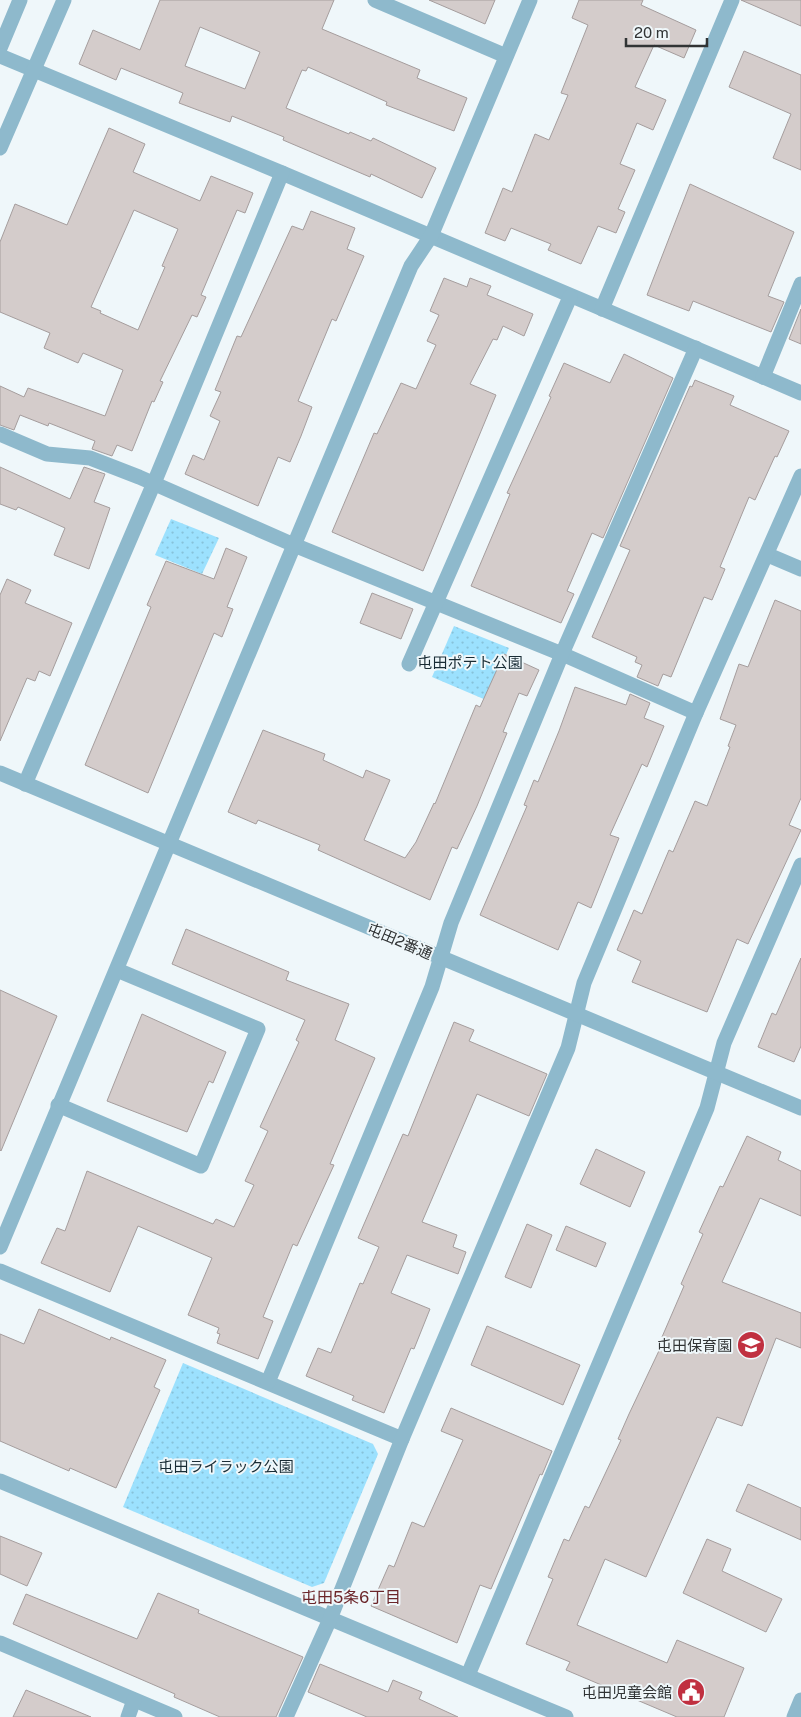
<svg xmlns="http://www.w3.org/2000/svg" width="801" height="1717" font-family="'Public Sans','Noto Sans JP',sans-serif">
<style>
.grass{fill:url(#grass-dots)}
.building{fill:#d4cccb;stroke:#a59d9d;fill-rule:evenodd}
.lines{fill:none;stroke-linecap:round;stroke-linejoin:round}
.minor{stroke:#8eb9cc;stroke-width:15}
.tertiary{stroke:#8eb9cc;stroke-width:15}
.labels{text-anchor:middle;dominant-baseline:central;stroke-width:4;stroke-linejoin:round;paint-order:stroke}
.park-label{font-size:15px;fill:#192c35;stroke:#eff7fa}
.street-label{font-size:15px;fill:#313435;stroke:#eff7fa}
.poi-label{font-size:15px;fill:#313435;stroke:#eff7fa;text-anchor:end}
.neighbourhood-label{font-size:16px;fill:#6b2529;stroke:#eff7fa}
</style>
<defs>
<pattern id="grass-dots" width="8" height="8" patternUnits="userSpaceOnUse" patternTransform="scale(1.25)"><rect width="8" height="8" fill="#9ce1fe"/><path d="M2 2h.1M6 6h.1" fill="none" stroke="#87c2da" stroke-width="1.8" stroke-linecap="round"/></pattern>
</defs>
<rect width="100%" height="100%" fill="#eff7fa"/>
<g class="grass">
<polygon points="171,519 219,538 202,574 155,555"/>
<polygon points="454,626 509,648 486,700 432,677"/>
<polygon points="183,1363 373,1444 378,1454 324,1583 312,1587 123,1507"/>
</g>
<g class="building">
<path d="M160 0H334L322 29 420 70 417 78 467 98 454 131 386 105 387 102 308 67 306 71 302 70 286 108 349 134 350 132 371 141 373 138 436 168 422 198 371 174 370 177 283 140 284 137 232 116 230 122 179 103 183 93 121 68 116 80 79 64 93 30 140 50ZM200 27 260 52 245 89 185 66Z"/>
<polygon points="429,0 495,0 485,24"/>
<polygon points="579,0 643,0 641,5 696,30 684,58 654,45 635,87 666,100 653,130 637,123 620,164 635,170 618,209 625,212 616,233 598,226 581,264 548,250 551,244 511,228 505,241 485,233 503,188 512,192 535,134 549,140 568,95 561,93 588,25 572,18"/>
<polygon points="741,0 801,0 801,26"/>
<polygon points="744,51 801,75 801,170 773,158 791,114 729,87"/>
<path d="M109 128 145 144 133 172 200 201 211 176 253 193 245 213 237 210 201 295 206 297 197 317 192 315 160 381 163 382 154 402 152 401 132 451 117 445 112 456 92 449 95 441 49 423 48 426 20 415 14 430 0 425V386L24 397 28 388 105 416 123 370 83 353 78 363 44 348 50 333 0 312V242L15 204 67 225ZM134 210 178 229 162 266 165 267 138 330 100 313 101 311 91 307Z"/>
<polygon points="690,184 794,232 768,296 784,302 771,332 693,301 689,311 647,295"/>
<polygon points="311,211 355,228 347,249 364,256 336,321 332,319 298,401 312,407 301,436 290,462 278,457 258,506 185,474 193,455 204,460 220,421 210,416 221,392 215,390 237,336 241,337 292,226 303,230"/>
<polygon points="444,278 467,287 470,278 491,286 487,295 533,314 524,336 503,326 497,340 493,339 470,384 496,395 423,571 332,532 374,433 377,434 401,383 416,389 436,345 427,341 439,315 430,311"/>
<polygon points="801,309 801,344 789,339"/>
<polygon points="624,354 673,378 603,538 592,533 567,591 574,594 561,623 471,586 510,494 507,493 551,397 549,396 564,363 610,383"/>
<polygon points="695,380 734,396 730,405 789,431 777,457 775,456 755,500 749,497 720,567 725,569 712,600 704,597 671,677 663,674 658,686 637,677 642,665 635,662 637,657 592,637 630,550 620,546 690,386 692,387"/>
<polygon points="0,467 70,499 84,467 105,474 94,502 110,508 89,569 54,555 65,528 18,507 16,510 0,504"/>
<polygon points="226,548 247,557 227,607 233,609 222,637 214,633 148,793 85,765 151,607 147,605 166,561 214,579"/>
<polygon points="7,579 31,590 25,603 72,623 50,676 39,671 35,681 27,678 0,741 0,595"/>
<polygon points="372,593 413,609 401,639 360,623"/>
<polygon points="775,600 801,611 801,798 789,825 801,830 748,944 737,939 707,1012 632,982 641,961 617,950 634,910 642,914 669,850 673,852 695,801 707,806 730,747 728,746 736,725 720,719 739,664 748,667"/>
<polygon points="504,654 539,670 527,696 519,693 503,732 507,733 477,806 457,849 452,847 430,900 318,850 320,845 258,820 256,824 228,812 263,730 325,754 323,760 363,778 366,770 390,780 364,840 405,858 416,842 434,803 435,804 476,705 480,707"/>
<polygon points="575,687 626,705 630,694 650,703 644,718 664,726 647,767 642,764 610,835 619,838 591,908 578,902 558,950 480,915 527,806 524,805 534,780 538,782 559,731"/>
<polygon points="186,929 289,972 286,980 349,1004 335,1040 375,1058 330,1164 334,1165 297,1246 293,1244 263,1317 273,1321 258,1359 217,1343 220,1334 217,1333 219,1328 188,1315 212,1258 138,1226 110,1292 41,1263 57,1228 65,1231 87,1171 213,1224 216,1219 234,1227 254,1185 245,1181 268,1131 260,1127 299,1042 296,1040 305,1020 172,964"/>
<polygon points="801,958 801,1046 794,1062 758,1047 772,1013 776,1015"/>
<polygon points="0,990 57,1016 1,1151 0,1150"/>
<polygon points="142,1014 226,1052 213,1083 209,1081 187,1132 107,1101"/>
<polygon points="454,1022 474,1030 469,1041 547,1074 529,1116 477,1094 422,1222 457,1235 453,1247 466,1252 458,1274 407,1255 391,1293 430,1309 414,1349 411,1348 384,1413 352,1400 354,1396 306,1376 318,1348 331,1353 360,1283 363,1284 379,1247 358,1238 403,1134 408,1136"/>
<polygon points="747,1136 781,1152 778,1160 801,1171 801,1216 760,1198 722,1282 801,1313 801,1348 776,1338 742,1426 717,1417 646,1577 605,1559 577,1625 667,1663 677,1640 744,1668 724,1717 677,1717 566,1670 570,1662 526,1644 553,1579 548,1577 564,1539 569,1541 585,1506 589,1508 621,1440 618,1439 629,1414 665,1338 662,1337 684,1286 681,1284 703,1234 699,1232 720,1186 723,1187"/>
<polygon points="596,1149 645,1172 630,1207 580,1184"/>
<polygon points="527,1224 552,1235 531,1288 505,1277"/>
<polygon points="566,1226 606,1243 596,1267 556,1250"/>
<polygon points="39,1309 110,1340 111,1337 166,1360 154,1387 160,1390 116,1488 70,1468 69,1471 0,1441 0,1334 24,1344"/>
<polygon points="487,1326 580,1365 563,1405 471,1365"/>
<polygon points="451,1408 552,1451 542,1475 540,1474 491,1589 480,1585 457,1643 371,1606 389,1565 394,1567 412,1522 424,1527 463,1440 441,1431"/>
<polygon points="748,1484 801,1508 801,1540 736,1511"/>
<polygon points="0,1536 42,1553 27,1586 0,1574"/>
<polygon points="707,1539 731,1549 722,1571 782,1599 766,1632 683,1593"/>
<polygon points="158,1593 199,1610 198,1613 303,1657 276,1717 220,1717 174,1697 175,1694 13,1624 26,1594 137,1639"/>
<polygon points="320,1664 388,1692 393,1680 422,1692 419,1699 458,1717 367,1717 308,1692"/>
<polygon points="26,1690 91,1717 13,1717"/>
</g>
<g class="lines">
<g class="minor">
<polyline points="375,0 506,56"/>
<polyline points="0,48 20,0"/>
<polyline points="0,56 282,173 801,393"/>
<polyline points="0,148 64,0"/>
<polyline points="602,309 732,0"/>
<polyline points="763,377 801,284"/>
<polyline points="0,434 47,454 90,458 139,477 294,545 562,654 696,713"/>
<polyline points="768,555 801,569"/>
<polyline points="409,664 570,297"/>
<polyline points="25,784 154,483 282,173"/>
<polyline points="58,1105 201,1166 258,1029 117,970"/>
<polyline points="0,1247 411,266 431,236 530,0"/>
<polyline points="0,1271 402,1439"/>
<polyline points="268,1382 432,987 451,923 562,654 696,348"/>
<polyline points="0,1481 566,1717"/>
<polyline points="0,1643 175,1717"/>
<polyline points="468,1675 707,1108 724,1043 801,865"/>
<polyline points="128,1717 134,1700"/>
<polyline points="286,1717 330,1619 402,1439 568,1048 584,983 696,713 801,476"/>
</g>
<g class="tertiary">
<polyline points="0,773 801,1108"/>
<polyline points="794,1717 801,1700"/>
</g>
</g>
<defs>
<symbol id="school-disc" viewBox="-11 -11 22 22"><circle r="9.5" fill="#c03040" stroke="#eff7fa"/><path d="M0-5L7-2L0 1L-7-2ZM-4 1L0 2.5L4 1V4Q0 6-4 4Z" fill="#fff"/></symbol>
<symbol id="civic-disc" viewBox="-11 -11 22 22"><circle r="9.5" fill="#c03040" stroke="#eff7fa"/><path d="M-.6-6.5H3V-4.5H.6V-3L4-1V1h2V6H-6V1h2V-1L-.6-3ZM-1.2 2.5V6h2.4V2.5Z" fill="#fff"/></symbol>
</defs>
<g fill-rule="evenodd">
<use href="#school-disc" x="735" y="1329" width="32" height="32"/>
<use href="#civic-disc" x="675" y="1676" width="32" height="32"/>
</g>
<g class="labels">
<g class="park-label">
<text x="470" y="662">屯田ポテト公園</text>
<text x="226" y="1466">屯田ライラック公園</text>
</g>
<g class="street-label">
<text transform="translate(400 941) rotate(23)">屯田2番通</text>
</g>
<g class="poi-label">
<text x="732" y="1345">屯田保育園</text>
<text x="672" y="1692">屯田児童会館</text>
</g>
<g class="neighbourhood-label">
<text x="351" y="1597">屯田5条6丁目</text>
</g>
</g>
<path d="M626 38v8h81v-8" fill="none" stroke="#313435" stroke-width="2.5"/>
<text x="634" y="38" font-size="15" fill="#313435" stroke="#eff7fa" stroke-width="4" paint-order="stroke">20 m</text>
</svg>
